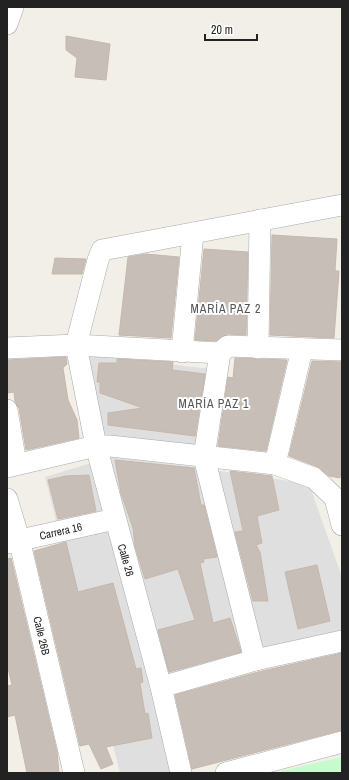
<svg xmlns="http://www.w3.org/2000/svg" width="349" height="780" font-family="'Archivo Narrow',sans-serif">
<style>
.residential{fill:#e0dfdf}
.park{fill:#c6fbcd}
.building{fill:#c7bfb7;stroke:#c5b7aa}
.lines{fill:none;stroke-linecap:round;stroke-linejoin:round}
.minor-casing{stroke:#a9a9a9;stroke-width:22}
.minor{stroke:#fff;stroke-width:21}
.labels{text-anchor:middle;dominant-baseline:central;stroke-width:4;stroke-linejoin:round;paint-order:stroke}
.street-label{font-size:11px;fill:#222;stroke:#fff}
.neighbourhood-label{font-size:12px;letter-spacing:1px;fill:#555;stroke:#fff}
</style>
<rect width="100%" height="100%" fill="#f2efe9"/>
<g class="residential">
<polygon points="86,354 210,369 195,454 100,441"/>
<polygon points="100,456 196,467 247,669 163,688"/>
<polygon points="91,463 173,773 120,773 45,477"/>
<polygon points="201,468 309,484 342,577 342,640 252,668"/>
</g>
<polygon class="park" points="342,757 342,773 281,773 281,771"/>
<g class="building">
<polygon points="66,36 110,44 106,80 75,77 77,58 66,50"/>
<polygon points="272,235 337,239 335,271 339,271 334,338 270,335"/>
<polygon points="204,249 248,252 246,335 228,334 216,341 195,340"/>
<polygon points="146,254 179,257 171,338 119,335 128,257"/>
<polygon points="55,258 86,259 82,274 52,274"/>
<polygon points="66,357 67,364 63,368 68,400 77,420 79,438 26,450 19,408 15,401 14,392 8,393 7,360"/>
<polygon points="235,358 287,360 266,451 218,446 228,377 233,378"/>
<polygon points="117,359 173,362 172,370 205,374 195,436 108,425 108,413 143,408 100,393 100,382 97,382 99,363 117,363"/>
<polygon points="312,361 342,362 342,465 340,478 329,476 318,467 289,456"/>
<polygon points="115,460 194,468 201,505 204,505 217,557 203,559 204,562 200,563 213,623 230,618 241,652 169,672 158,630 195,620 178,569 145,579 135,546 133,528 121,493"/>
<polygon points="230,471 272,476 279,510 257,516 262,543 256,545 260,552 268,601 253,601 235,532 243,531"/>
<polygon points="89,475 96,511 58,519 48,480 66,476"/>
<polygon points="66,542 78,592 113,583 136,669 141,668 143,682 140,683 145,714 148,713 152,738 106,747 113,764 101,769 89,744 80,746 34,551"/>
<polygon points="11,558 57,752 59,773 27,773 15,715 7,717 7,686 12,685 7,664 7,559"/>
<polygon points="317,565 330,621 298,629 285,572"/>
<polygon points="342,653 342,730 192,769 175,695 258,672"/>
</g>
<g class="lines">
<defs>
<g id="minor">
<polyline points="7,24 13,7"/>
<polyline points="7,348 76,345 220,353 228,346 342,350"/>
<polyline points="258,348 260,220"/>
<polyline points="182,352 193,233"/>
<polyline points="220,353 204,457 255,660"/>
<polyline points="7,410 16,464"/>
<polyline points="275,464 302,349"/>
<polyline points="7,467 96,446 110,446 275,464 314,478 335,498 342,525"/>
<path id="s1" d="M7 499 19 539 74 773"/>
<path id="s2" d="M7 543 115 519"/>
<polyline points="161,687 255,660 342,641"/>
<polyline points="181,773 161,687 96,446 76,345 98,260 102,250 342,205"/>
<polyline points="226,773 342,742"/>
</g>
</defs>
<use href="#minor" class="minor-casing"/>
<use href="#minor" class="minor"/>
</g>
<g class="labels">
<g class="street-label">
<text stroke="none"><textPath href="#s2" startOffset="55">Carrera 16</textPath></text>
<text transform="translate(126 560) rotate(74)">Calle 26</text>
<text stroke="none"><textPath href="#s1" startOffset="141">Calle 26B</textPath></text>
</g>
<g class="neighbourhood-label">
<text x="226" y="309">MARÍA PAZ 2</text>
<text x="214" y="404">MARÍA PAZ 1</text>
</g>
</g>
<rect width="349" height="780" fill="none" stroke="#222222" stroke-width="16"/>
<path d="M205 34v6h52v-6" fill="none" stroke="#222222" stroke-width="2"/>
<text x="211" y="34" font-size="12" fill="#222222" stroke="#ffffff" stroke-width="3" paint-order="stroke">20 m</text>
</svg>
